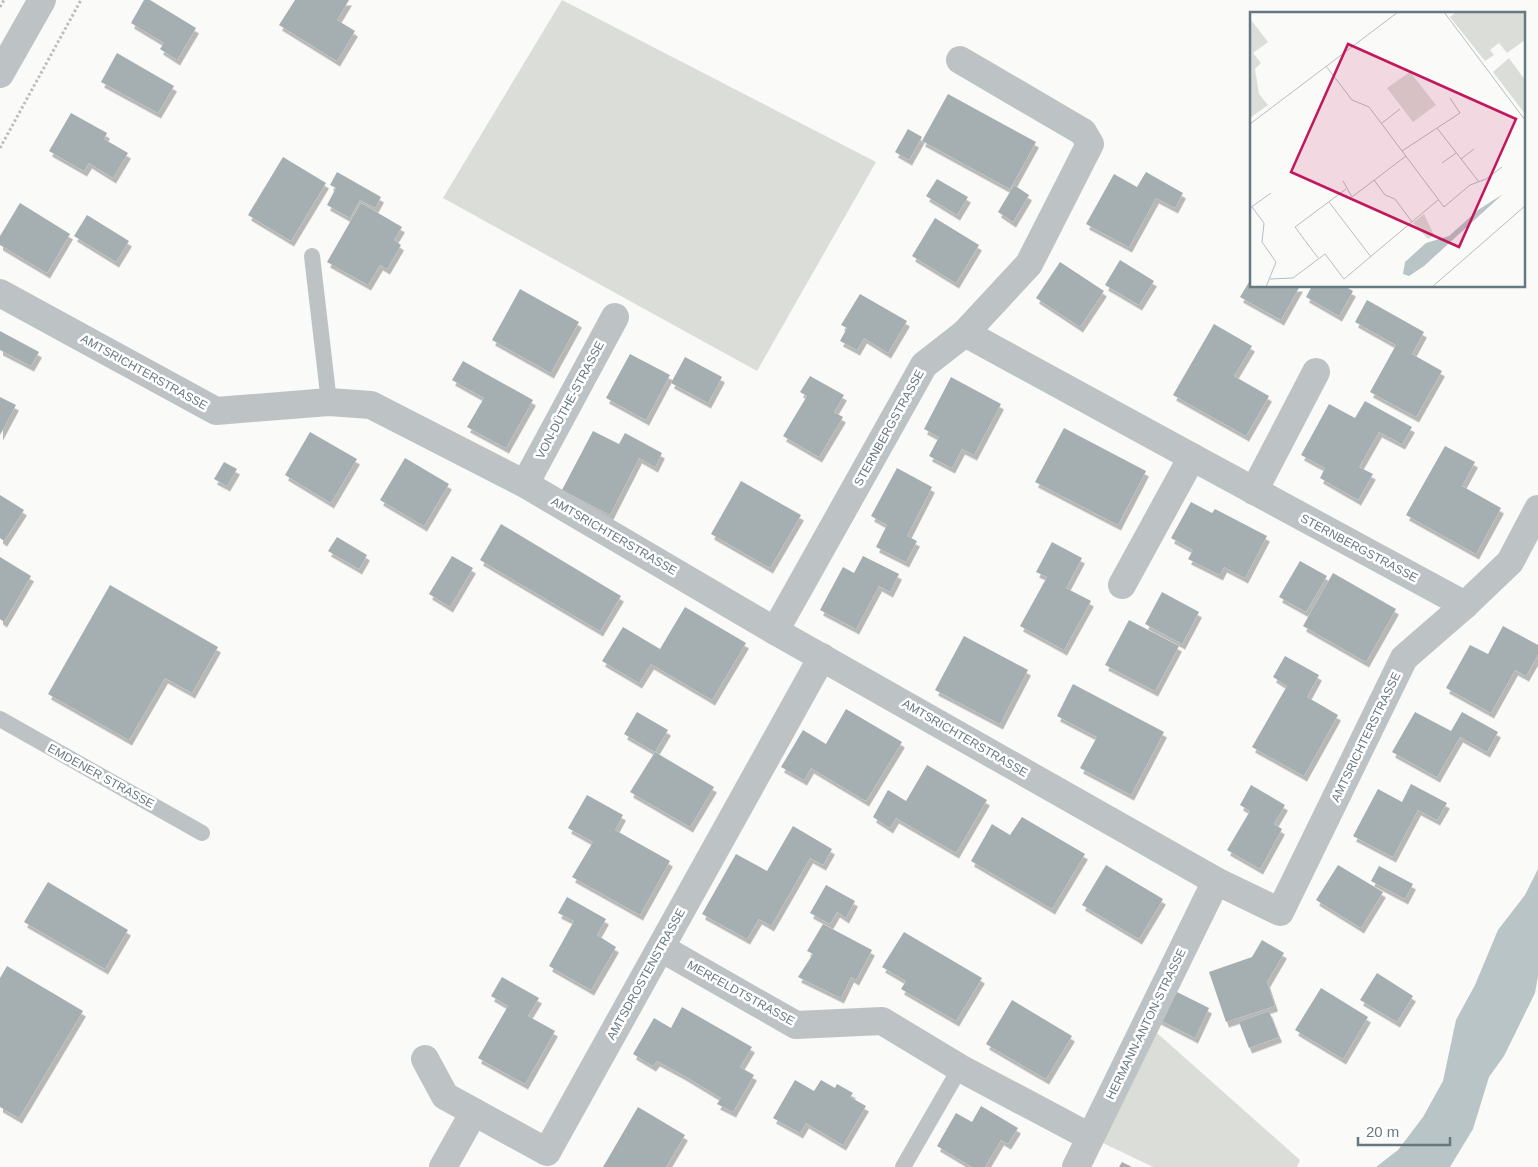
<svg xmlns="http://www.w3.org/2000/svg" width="1538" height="1167" font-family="Arial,sans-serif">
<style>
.green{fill:#dbded8}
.water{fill:#b8c4c6}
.building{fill:#a5afb2;filter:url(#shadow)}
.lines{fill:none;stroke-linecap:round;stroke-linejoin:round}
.path{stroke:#babec0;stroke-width:3;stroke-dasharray:2.5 2.5;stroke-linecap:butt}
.service{stroke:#bdc3c5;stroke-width:16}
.minor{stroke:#bdc3c5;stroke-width:28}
.tertiary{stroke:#bdc3c5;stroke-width:28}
.labels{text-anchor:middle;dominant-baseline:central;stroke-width:5;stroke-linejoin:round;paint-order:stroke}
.street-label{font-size:12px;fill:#677980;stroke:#fff}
.inset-road{fill:none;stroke:#b6bec1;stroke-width:1}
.view{fill:#c2185b;fill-opacity:0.15;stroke:#c2185b;stroke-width:2.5}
.inset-edge{fill:none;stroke:#677980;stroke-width:2.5}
</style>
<defs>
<filter id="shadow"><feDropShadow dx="3" dy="5.5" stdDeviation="0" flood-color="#0004"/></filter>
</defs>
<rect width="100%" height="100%" fill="#fafaf8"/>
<g class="green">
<polygon points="562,0 876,162 757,371 443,198"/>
<polygon points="1157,1033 1300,1160 1297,1167 1153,1167 1103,1143"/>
</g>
<polygon class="water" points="1538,869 1538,976 1535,993 1504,1056 1489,1077 1473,1129 1450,1167 1376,1167 1398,1150 1423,1117 1443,1081 1456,1020 1475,985 1498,930 1525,895"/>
<g class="building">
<polygon points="144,0 150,0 196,28 177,60 160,49 164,43 131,23"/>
<polygon points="295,0 349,0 337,20 355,31 337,61 279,25"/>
<polygon points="117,53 174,86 158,113 101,82"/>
<polygon points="948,94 1036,142 1010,189 922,141"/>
<polygon points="71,113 107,133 104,139 128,153 113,178 89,163 84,171 49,151"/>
<polygon points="908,129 922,137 909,160 895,152"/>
<polygon points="283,157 326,183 291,241 248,215"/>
<polygon points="337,172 381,197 375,208 360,200 350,218 327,205 336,188 330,185"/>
<polygon points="1146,172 1183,193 1175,208 1156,198 1129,247 1086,224 1114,174 1137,187"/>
<polygon points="937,179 968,197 957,215 926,196"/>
<polygon points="1014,185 1029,195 1013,222 998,212"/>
<polygon points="20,203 70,234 47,273 0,245 0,236"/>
<polygon points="361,203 402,227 394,240 401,245 387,269 380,265 368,285 327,262"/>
<polygon points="87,215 129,241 116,262 74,236"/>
<polygon points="935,218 979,245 956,283 912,256"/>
<polygon points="1120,260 1154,281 1139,305 1105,285"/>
<polygon points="1060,262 1104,291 1080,327 1036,298"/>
<polygon points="1252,277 1252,286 1300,286 1281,320 1240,297"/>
<polygon points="1312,286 1344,286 1353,291 1339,316 1306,297"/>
<polygon points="520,289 579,322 551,373 492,340"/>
<polygon points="860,294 907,321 888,353 864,338 857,350 840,341 847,328 841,325"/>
<polygon points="1367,300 1424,332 1412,354 1442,371 1416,417 1370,392 1396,345 1355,322"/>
<polygon points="1214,324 1252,346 1234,376 1269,396 1246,436 1173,395"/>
<polygon points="0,331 39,352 31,366 0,350"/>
<polygon points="630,354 670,375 646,420 606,398"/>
<polygon points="685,357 722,377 708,403 671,383"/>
<polygon points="463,361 533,400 506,448 467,427 484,398 452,380"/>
<polygon points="810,376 844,395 834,412 843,417 819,457 783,436 807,396 800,392"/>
<polygon points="951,377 1001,404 974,455 962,449 952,468 929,456 939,437 924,429"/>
<polygon points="0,397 16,405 0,435"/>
<polygon points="1365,401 1412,427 1402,444 1379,432 1359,467 1373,474 1358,500 1320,478 1325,468 1301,455 1329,404 1355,418"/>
<polygon points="1064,428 1146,471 1118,525 1035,482"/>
<polygon points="593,431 619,444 625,433 662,453 655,467 639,458 610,515 562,490"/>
<polygon points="310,432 357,459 331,503 285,475"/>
<polygon points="1445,446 1475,462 1462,486 1501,508 1476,554 1406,515"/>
<polygon points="405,458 449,484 424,526 380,500"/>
<polygon points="224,462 237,469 227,486 214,479"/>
<polygon points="897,468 932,487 907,536 917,541 906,562 876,547 887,525 871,516"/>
<polygon points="741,481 801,515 770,568 711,534"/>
<polygon points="0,495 24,510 4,541 0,538"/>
<polygon points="1191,502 1212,513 1215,509 1267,536 1245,578 1224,567 1220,575 1188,559 1193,550 1171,538"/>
<polygon points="501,524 621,596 600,631 480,560"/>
<polygon points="337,537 367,555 359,569 328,551"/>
<polygon points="1052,542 1082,558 1066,588 1091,601 1064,650 1020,626 1047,577 1036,572"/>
<polygon points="452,556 473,568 450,607 429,594"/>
<polygon points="863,556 899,574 890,592 879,586 856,629 820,610 843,567 854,573"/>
<polygon points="0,557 31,576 4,622 0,619"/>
<polygon points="1300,561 1327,576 1306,612 1279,597"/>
<polygon points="1333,573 1396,609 1366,662 1303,626"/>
<polygon points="110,585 218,647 192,693 165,678 129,740 48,694"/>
<polygon points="1162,592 1199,612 1182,644 1145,624"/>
<polygon points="685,607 746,643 712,700 651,664 639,683 602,661 623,627 660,649"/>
<polygon points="1129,620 1179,646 1155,691 1105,665"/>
<polygon points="1503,626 1538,645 1538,655 1526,676 1515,670 1491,713 1446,688 1470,645 1488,654"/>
<polygon points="964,636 1028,670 1000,724 935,690"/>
<polygon points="1285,656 1319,675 1307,697 1338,715 1304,776 1252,747 1287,686 1273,677"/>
<polygon points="1073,684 1164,732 1131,795 1080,768 1097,737 1057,716"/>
<polygon points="846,709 902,742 866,801 811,768 804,780 781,767 803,730 826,744"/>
<polygon points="637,712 668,730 655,752 714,787 690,827 630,792 655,752 624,734"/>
<polygon points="1415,712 1451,731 1462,712 1498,732 1487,752 1460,737 1437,777 1392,752"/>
<polygon points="927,765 987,800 956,853 896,818 890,828 873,817 888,790 906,801"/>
<polygon points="1411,784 1447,803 1437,820 1418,810 1393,857 1353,836 1378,789 1402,802"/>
<polygon points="1251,785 1285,805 1274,824 1282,829 1260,869 1227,850 1250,811 1240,805"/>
<polygon points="587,795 623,815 615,830 670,861 640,915 572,877 593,842 568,828"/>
<polygon points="1022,817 1085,854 1052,909 971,861 992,824 1010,835"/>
<polygon points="793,826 832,849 823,865 810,858 771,926 759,919 747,939 702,914 736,854 767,871"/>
<polygon points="1106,865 1163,899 1139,939 1082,905"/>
<polygon points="1338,865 1383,892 1361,928 1316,900"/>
<polygon points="1379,866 1413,884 1405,899 1371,881"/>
<polygon points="48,882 128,930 105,969 24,922"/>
<polygon points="826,885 855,901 846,918 837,912 830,924 810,913"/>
<polygon points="567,897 606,919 597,935 616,947 591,990 549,966 574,921 558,913"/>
<polygon points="823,924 872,950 856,980 851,977 841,998 798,977 813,954 807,951"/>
<polygon points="904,932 982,978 956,1021 901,989 906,981 882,967"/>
<polygon points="1262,940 1284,953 1267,982 1275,1006 1226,1022 1209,972 1252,957"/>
<polygon points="7,966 83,1011 19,1118 0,1107 0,978"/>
<polygon points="1377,973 1413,996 1397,1022 1360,1000"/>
<polygon points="502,977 539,998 528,1016 555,1031 525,1084 478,1058 508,1006 491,996"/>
<polygon points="1321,988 1368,1017 1343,1059 1295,1030"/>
<polygon points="1173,990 1209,1008 1195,1038 1158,1019"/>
<polygon points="1012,1000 1072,1036 1046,1079 986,1044"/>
<polygon points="682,1007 752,1047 740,1067 754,1075 733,1112 717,1104 721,1098 683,1075 657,1061 653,1066 633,1054 654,1018 671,1028"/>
<polygon points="1269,1011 1279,1037 1249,1048 1239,1022"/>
<polygon points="795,1080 814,1091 821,1080 835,1088 837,1084 853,1093 850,1097 866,1106 843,1145 806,1123 800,1133 773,1118"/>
<polygon points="981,1106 1018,1128 1008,1144 1001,1140 985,1167 972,1167 937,1146 956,1113 972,1122"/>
<polygon points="638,1107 685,1135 666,1167 603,1167"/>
<polygon points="1122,1162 1132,1167 1119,1167"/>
</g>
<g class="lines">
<g class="path">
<polyline points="0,7 4,0"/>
<polyline points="0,148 81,0"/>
</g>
<g class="service">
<polyline points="312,256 329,402"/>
<polyline points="0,719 202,833"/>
<polyline points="903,1167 960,1068"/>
</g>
<g class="minor">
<polyline points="0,293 216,411 329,402 371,405 525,484 775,631 1216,881 1280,912 1404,658 1465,605 1510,562 1538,509"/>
<polyline points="965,333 1192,457 1465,605"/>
<polyline points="525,484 615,317"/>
<polyline points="1254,491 1316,372"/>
<polyline points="1122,585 1192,457"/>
<polyline points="775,631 924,365 965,333 1029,264 1090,144 1083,132 960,60"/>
<polyline points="661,948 796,1025 882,1021 960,1068 1090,1137"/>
<polyline points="425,1059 445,1096 547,1152 822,657"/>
<polyline points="443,1167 474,1112"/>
<polyline points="1076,1167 1216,881"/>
</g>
<polyline class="tertiary" points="0,74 42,0"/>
</g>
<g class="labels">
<g class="street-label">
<text transform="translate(144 372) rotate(29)">AMTSRICHTERSTRASSE</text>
<text transform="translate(570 400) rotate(-62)">VON-DÜTHE-STRASSE</text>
<text transform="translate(889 428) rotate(-61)">STERNBERGSTRASSE</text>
<text transform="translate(614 536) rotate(30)">AMTSRICHTERSTRASSE</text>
<text transform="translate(1359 548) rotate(28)">STERNBERGSTRASSE</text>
<text transform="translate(1366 737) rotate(-64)">AMTSRICHTERSTRASSE</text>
<text transform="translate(965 738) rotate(30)">AMTSRICHTERSTRASSE</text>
<text transform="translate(101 776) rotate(29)">EMDENER STRASSE</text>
<text transform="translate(646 974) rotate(-61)">AMTSDROSTENSTRASSE</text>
<text transform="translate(741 993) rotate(29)">MERFELDTSTRASSE</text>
<text transform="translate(1146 1024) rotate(-64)">HERMANN-ANTON-STRASSE</text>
</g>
</g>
<g transform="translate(1250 12)">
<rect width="275" height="275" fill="#fafaf8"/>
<path d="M206 0H274L275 28 257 41 249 31 240 38 244 43 235 49 200 5ZM1 8 18 30 3 41 11 51 5 57 9 82 18 93 0 106ZM259 46 275 68V102L243 60ZM160 60 186 93 163 110 137 76ZM174 202 184 223 178 227 163 211Z" fill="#dbded8"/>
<path d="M253 182 174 254 159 264 153 262 155 250 176 231 199 224 228 198Z" fill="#b8c4c6"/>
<path class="inset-road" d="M194 0 275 108M76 54 102 88 119 95 194 195 220 173 236 167 252 155M132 111 150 97M0 112 148 0M187 116 229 170M152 139 210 101 200 86M211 147 224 137M192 151 206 141M124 168 135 183 145 187 162 210M93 169 102 185 156 144M79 190 121 245M2 195 14 211 12 230 26 250 16 275M0 196 21 181M68 246 45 215 96 177M20 267 43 266 75 242 94 267 188 188M182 275 275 194"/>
<path class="view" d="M98 32 266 107 209 235 41 160Z"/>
<rect width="275" height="275" class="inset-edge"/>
</g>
<path d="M1358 1137v8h92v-8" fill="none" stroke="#677980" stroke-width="2.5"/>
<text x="1366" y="1137" font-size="15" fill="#677980" stroke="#ffffff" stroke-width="4" paint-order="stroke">20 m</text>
</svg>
